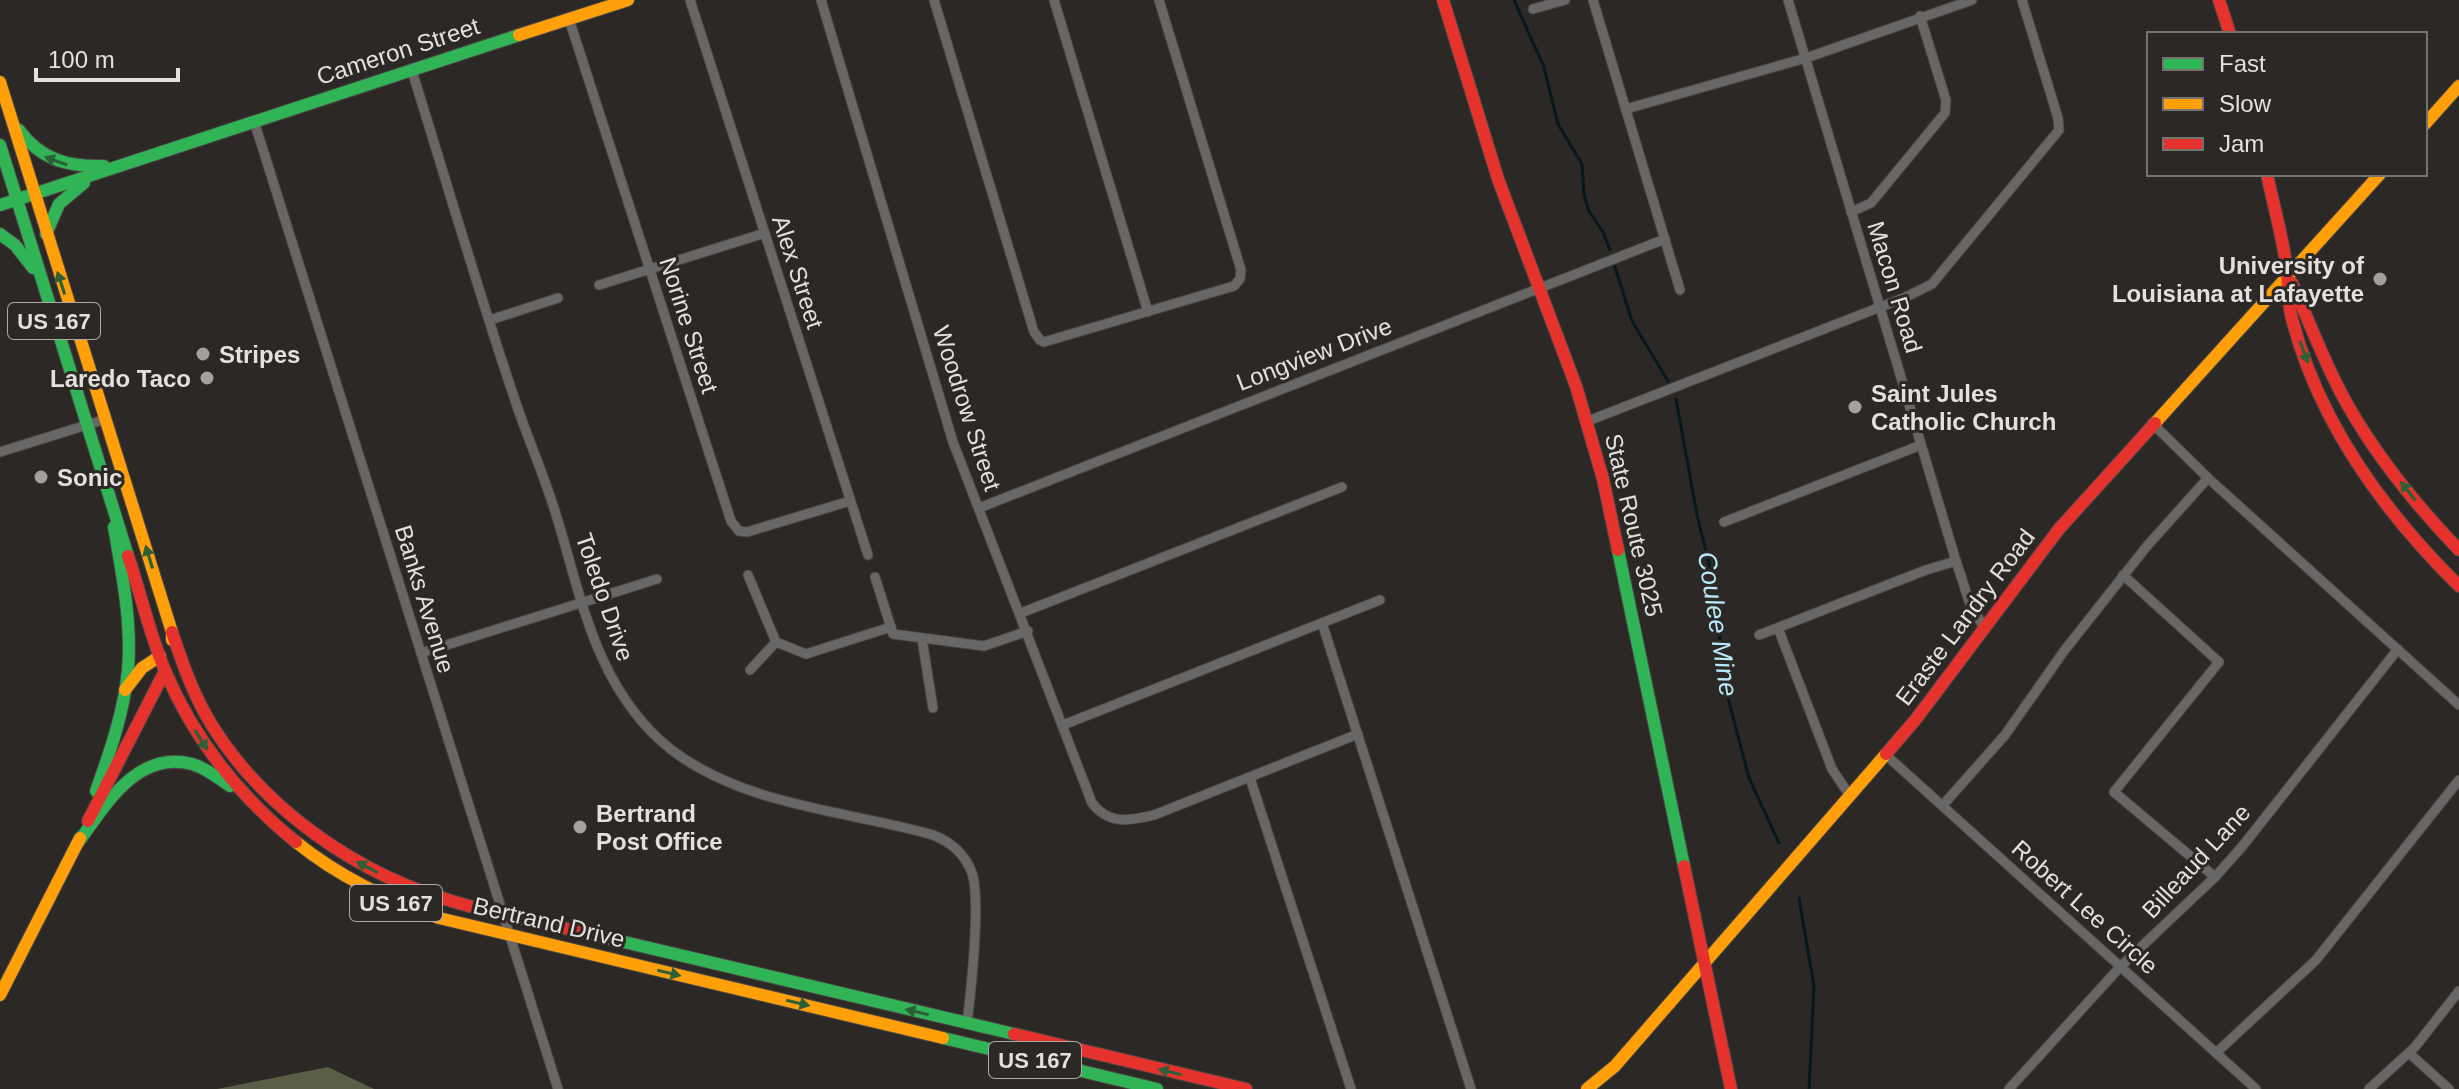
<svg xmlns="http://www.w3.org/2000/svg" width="2459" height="1089" font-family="Arial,sans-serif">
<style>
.forest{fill:#5b5e46}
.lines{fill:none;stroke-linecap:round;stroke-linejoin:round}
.stream{stroke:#05181e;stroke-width:3}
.street-casing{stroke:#494645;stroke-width:11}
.fast-casing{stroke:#494645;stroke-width:14}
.slow-casing{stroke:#494645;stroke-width:14}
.jam-casing{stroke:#494645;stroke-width:14}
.street{stroke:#686766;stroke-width:9}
.fast{stroke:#30b455;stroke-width:12}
.slow{stroke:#ff9f0a;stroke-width:12}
.jam{stroke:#e5322d;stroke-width:12}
.oneway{fill:#2e6038}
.poi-dot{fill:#a3a09e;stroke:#2c2825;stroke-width:3}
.labels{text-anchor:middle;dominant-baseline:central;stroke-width:6;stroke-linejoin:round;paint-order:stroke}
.shield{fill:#2c2825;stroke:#aca9a6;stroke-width:2}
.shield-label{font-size:22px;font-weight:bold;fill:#e3e0de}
.street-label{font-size:24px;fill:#e3e0de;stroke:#2c2825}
.poi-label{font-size:24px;font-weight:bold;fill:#e3e0de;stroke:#2c2825;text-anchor:start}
.water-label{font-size:26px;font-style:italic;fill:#b8eafb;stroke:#2c2825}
</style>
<rect width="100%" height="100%" fill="#2b2826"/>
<polygon class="forest" points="328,1067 374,1089 217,1089"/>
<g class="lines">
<g class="stream">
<polyline points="1514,0 1544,67 1558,124 1582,164 1584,195 1589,211 1603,232 1610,250"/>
<polyline points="1615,267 1632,321 1668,381"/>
<polyline points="1676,399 1697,515 1714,584 1725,686 1749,778 1779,843"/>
<polyline points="1799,898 1814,986 1809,1089"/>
</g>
<defs>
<g id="street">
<polyline points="690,0 868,555"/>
<path d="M821 0 953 442 1092 803C1109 825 1129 821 1154 815L1358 734"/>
<polyline points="934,0 1034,332 1040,340 1044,342 1234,286 1240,279 1241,270 1159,0"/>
<polyline points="1054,0 1148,312"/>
<polyline points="1593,0 1680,290"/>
<polyline points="1788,0 1956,561 1969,601 1984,628"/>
<polyline points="1533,9 1565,0"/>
<polyline points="569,19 731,521 739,531 747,532 850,501"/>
<path d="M412 71C446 180 478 291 515 400 526 434 541 468 552 502 571 559 582 621 610 674 627 706 651 736 680 756 754 807 849 811 933 835 951 842 965 854 972 873 981 900 971 991 967 1023"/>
<polyline points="1626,109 1806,58 1972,0"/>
<polyline points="254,121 558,1089"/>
<polyline points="1851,212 1871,203 1945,113 1946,100 1920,16"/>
<polyline points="599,285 765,233"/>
<polyline points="490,320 558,298"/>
<polyline points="1588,421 1906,297 1932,284 2059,130 2058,118 2022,0"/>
<polyline points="2152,423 2208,478 2459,705"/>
<polyline points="0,452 106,419"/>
<polyline points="979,508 1665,239"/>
<polyline points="1724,522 1921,445"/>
<polyline points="748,575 776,642 750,670"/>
<polyline points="2123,575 2219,662 2114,792 2215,877"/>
<polyline points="875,577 893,634 984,646 1028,631"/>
<polyline points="1021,613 1342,487"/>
<polyline points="1322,623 1471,1089"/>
<polyline points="1778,628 1832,769 1850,796"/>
<polyline points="1759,635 1926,570 1956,561"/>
<polyline points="922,639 933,708"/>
<polyline points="776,642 806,654 891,627"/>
<polyline points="421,653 657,579"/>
<polyline points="1063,725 1380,600"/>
<polyline points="1886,755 2256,1089"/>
<polyline points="1250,778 1351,1089"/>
<polyline points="1943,805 2005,735 2064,651 2147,546 2208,478"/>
<polyline points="2216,1053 2316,960 2459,780"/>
<polyline points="2409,1053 2449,1089"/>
<polyline points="2009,1089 2121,966 2215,877 2241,848 2398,649"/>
<polyline points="2369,1089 2415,1047 2459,991"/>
</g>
<g id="fast">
<path d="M19 130C41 160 68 167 104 166"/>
<polyline points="0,145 128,556"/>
<polyline points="0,205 519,35"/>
<polyline points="0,234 15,245 33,268"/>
<polyline points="46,234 59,204 84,183"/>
<polyline points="1618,550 1684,866"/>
<path d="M96 791C110 752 124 712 128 670 132 622 122 574 114 527"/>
<path d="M77 844C105 806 136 750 192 764 206 768 218 778 230 786"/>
<polyline points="586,933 1014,1034"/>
<polyline points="943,1038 1157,1089"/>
</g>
<g id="slow">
<polyline points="519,35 628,0"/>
<polyline points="0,82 172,632 172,640"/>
<polyline points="2425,124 2459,86"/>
<polyline points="2155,423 2380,174"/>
<polyline points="125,690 142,668 160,656"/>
<path d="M296 842C339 877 387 899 439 918L943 1038"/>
<polyline points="0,995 80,838"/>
<polyline points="1587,1089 1615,1066 1886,754"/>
</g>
<g id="jam">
<polyline points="1443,0 1498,179 1576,386 1603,479 1618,550"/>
<polyline points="2219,0 2230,34"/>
<path d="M2267 174C2273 204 2282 234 2286 264 2289 282 2287 301 2292 319 2319 423 2384 512 2459 586"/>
<path d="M2292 283C2308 319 2322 356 2340 391 2371 450 2413 502 2459 550"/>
<path d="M128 556C141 594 150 636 166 673 194 739 240 797 296 842"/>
<path d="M172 632C183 665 194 697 213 727 266 811 360 876 455 902 498 915 542 923 586 933"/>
<polyline points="1886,754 1916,719 2059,529 2155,423"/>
<polyline points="88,821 165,671"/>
<polyline points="1684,866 1731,1089"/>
<polyline points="1014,1034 1246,1089"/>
</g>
</defs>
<use href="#street" class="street-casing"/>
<use href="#fast" class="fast-casing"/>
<use href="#slow" class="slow-casing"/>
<use href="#jam" class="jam-casing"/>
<use href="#street" class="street"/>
<use href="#fast" class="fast"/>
<use href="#slow" class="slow"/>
<use href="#jam" class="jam"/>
</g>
<defs><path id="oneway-solid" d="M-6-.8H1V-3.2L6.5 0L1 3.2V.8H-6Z" transform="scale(2)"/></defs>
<g class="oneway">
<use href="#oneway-solid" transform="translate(56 161) rotate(-160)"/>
<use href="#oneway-solid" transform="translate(61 283) rotate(-108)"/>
<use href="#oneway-solid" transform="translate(2304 352) rotate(70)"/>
<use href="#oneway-solid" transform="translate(2408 491) rotate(-128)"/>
<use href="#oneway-solid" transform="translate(149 557) rotate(-107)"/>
<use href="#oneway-solid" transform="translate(201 740) rotate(58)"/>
<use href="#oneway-solid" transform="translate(367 867) rotate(-152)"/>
<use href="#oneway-solid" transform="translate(669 973) rotate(13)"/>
<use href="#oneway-solid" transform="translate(798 1003) rotate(13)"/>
<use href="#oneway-solid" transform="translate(917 1012) rotate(-167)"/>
<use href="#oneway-solid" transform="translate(1170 1072) rotate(-167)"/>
</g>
<g class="poi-dot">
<circle cx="2380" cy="279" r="8"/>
<circle cx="203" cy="354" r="8"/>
<circle cx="207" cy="378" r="8"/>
<circle cx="1855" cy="407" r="8"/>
<circle cx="41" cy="477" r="8"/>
<circle cx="580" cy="827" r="8"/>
</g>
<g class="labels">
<g class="shield">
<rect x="8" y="303" width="92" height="36" rx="6"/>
<rect x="350" y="885" width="92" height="36" rx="6"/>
<rect x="989" y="1042" width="92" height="36" rx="6"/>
</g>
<g class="shield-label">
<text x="54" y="321">US 167</text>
<text x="396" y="903">US 167</text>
<text x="1035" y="1060">US 167</text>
</g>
<g class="street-label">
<text transform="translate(398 51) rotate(-18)">Cameron Street</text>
<text transform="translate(798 272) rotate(72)">Alex Street</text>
<text transform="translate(1895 287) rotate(73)">Macon Road</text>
<text transform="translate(689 325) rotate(72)">Norine Street</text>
<text transform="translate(1314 354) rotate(-21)">Longview Drive</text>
<text transform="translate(967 408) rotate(72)">Woodrow Street</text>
<text transform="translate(1634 525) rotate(77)">State Route 3025</text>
<text transform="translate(605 597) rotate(71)">Toledo Drive</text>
<text transform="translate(425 599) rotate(73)">Banks Avenue</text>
<text transform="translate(1965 617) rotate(-53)">Eraste Landry Road</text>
<text transform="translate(2196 861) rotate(-47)">Billeaud Lane</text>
<text transform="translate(2085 907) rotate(42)">Robert Lee Circle</text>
<text transform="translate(549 922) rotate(13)">Bertrand Drive</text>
</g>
<g class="poi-label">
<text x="2364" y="265" text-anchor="end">University of<tspan x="2364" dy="28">Louisiana at Lafayette</tspan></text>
<text x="219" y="354">Stripes</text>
<text x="191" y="378" text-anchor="end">Laredo Taco</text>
<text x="1871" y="393">Saint Jules<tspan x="1871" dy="28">Catholic Church</tspan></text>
<text x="57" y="477">Sonic</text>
<text x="596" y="813">Bertrand<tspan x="596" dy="28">Post Office</tspan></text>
</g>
<g class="water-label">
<text transform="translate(1718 624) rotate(81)">Coulee Mine</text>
</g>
</g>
<rect x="2147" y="32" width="280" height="144" fill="#2c2825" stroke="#75726f" stroke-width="2"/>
<rect x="2163" y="58" width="40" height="12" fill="#30b455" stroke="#75726f" stroke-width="2"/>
<text x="2219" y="72" font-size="24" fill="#e3e0de">Fast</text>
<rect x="2163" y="98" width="40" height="12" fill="#ff9f0a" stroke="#75726f" stroke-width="2"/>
<text x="2219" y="112" font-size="24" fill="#e3e0de">Slow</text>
<rect x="2163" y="138" width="40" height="12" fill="#e5322d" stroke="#75726f" stroke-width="2"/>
<text x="2219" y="152" font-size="24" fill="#e3e0de">Jam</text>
<path d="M36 68v12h142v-12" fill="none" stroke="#e3e0de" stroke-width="4"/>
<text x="48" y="68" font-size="24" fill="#e3e0de" stroke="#2c2825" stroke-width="6" paint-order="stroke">100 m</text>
</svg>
